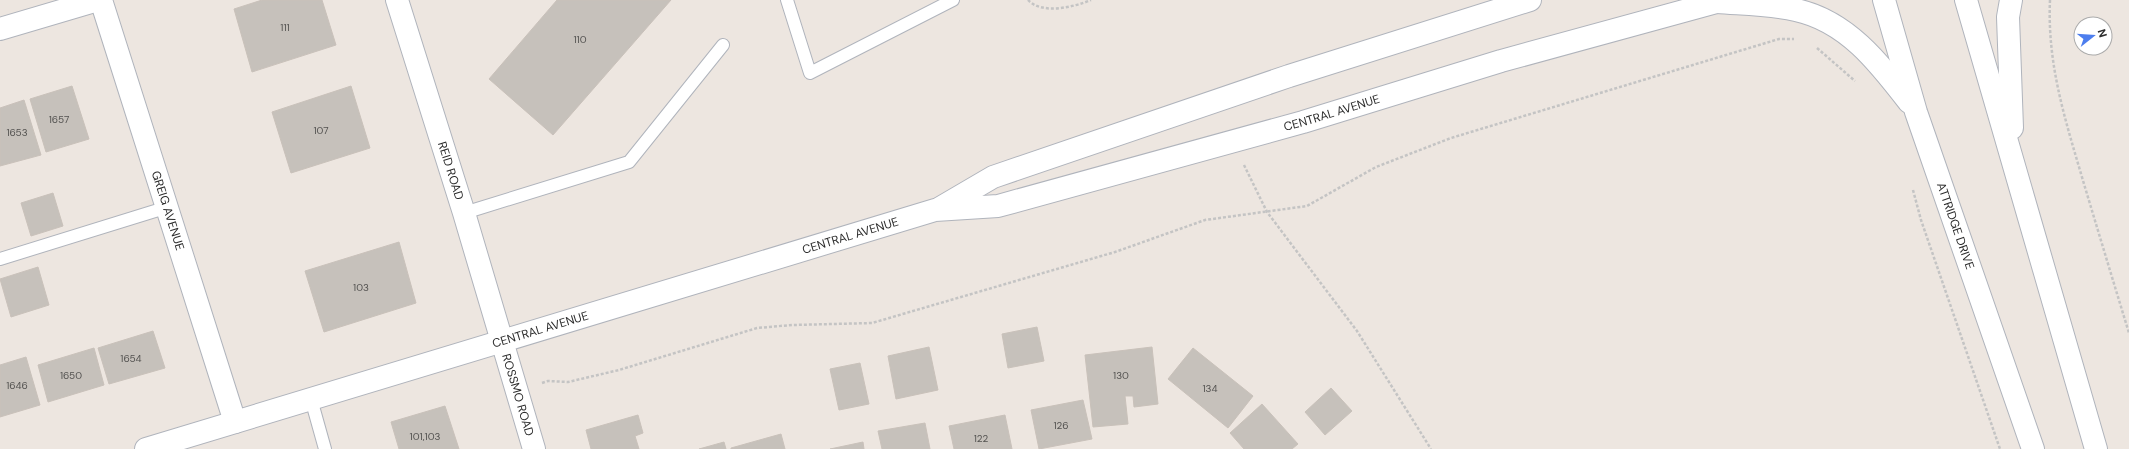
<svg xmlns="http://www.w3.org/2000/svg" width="2129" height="449" font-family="'DM Sans',sans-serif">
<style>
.building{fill:#c6c1bb;stroke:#c9c1ba}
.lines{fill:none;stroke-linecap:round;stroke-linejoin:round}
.lane-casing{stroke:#b0b4bc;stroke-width:14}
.street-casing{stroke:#b0b4bc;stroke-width:24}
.secondary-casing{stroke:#b0b4bc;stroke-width:24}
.path{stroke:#c4c4c4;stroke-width:2.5;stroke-dasharray:3 2;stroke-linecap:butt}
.lane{stroke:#fff;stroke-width:12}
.street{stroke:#fff;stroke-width:22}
.secondary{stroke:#fff;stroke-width:22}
.labels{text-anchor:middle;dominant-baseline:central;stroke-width:3;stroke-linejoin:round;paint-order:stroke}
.number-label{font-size:10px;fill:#535250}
.street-label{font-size:12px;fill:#2d2d2d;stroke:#fff}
</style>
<rect width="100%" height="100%" fill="#ede6e0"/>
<g class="building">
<polygon points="262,0 322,0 336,45 252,72 234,9"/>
<polygon points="557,0 671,0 553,135 489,79"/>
<polygon points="72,86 89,139 46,152 30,99"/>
<polygon points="351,86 370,148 291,173 272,112"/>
<polygon points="24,100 41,155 0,166 0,108"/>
<polygon points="53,193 63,226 31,236 21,203"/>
<polygon points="399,242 416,303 324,332 305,271"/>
<polygon points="38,267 49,305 11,317 0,279"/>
<polygon points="1037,327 1044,361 1008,368 1002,334"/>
<polygon points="153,331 165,368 109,384 98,348"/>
<polygon points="929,347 938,390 896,399 888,356"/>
<polygon points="1152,347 1158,404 1134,407 1133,396 1125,396 1128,424 1093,427 1085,355"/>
<polygon points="94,348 104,385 48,402 38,365"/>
<polygon points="1193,348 1253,396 1228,428 1168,379"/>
<polygon points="26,357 40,405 0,417 0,365"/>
<polygon points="860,363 869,404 839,410 830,369"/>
<polygon points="1331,388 1352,411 1325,435 1305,412"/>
<polygon points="1083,400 1092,439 1039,449 1031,410"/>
<polygon points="1262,404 1298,444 1292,449 1244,449 1230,433"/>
<polygon points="445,406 459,449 399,449 391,422"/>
<polygon points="638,415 643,433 635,436 639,449 591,449 586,430"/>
<polygon points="1005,415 1012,449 954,449 949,426"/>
<polygon points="925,423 930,449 882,449 878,431"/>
<polygon points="781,434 785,449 731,449 731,448"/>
<polygon points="724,442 726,449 699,449"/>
<polygon points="863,442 864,449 830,449"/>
</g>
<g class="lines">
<defs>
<g id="lane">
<polyline points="787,0 810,73 953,0"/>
<polyline points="464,213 629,162 723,45"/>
<polyline points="0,259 168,207"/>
<polyline points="311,399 325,449"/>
</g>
<g id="street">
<path id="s1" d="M101 0 235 422"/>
<path id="s2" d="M397 0 464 213 534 449"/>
<polyline points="0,29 98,0"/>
</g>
<g id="secondary">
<path id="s3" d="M1884 0 1916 112 2033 449"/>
<polyline points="1966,0 2096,449"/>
<polyline points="2011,0 2008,17 2012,128"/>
<path d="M1717 2C1743 4 1770 4 1796 10 1847 21 1879 63 1909 102"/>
<polyline points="940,208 993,177 1289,76 1530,0"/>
<path id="s4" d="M146 449 935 210 998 206 1303 122 1501 61 1724 0"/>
</g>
</defs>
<use href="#lane" class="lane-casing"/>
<use href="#street" class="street-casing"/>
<use href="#secondary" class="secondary-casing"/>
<g class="path">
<path d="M1028 0C1042 15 1074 7 1091 0"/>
<path d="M2050 0C2047 66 2066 122 2084 184 2099 234 2114 284 2129 333"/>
<polyline points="1817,48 1855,81"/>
<polyline points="1244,165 1267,212 1357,331 1431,449"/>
<polyline points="1913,190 1921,220 2000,449"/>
<polyline points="542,383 548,381 568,382 619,370 757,328 792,325 872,323 1115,252 1205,220 1307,206 1376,167 1451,138 1779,39 1794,39"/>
</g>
<use href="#lane" class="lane"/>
<use href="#street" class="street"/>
<use href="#secondary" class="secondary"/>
</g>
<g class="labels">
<g class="number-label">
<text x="285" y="27">111</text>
<text x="580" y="39">110</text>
<text x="59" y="119">1657</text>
<text x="321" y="130">107</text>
<text x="17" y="132">1653</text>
<text x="361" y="287">103</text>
<text x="131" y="358">1654</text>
<text x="71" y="375">1650</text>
<text x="1121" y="375">130</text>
<text x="17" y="385">1646</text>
<text x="1210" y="388">134</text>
<text x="1061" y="425">126</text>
<text x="425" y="436">101,103</text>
<text x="981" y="438">122</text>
</g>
<g class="street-label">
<text stroke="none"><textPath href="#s4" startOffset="1234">CENTRAL AVENUE</textPath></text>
<text stroke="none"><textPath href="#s2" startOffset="179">REID ROAD</textPath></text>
<text stroke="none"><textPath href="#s1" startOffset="221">GREIG AVENUE</textPath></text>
<text stroke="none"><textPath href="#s3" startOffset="237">ATTRIDGE DRIVE</textPath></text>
<text stroke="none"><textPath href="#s4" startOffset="736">CENTRAL AVENUE</textPath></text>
<text stroke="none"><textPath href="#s4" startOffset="412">CENTRAL AVENUE</textPath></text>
<text stroke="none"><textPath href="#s2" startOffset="413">ROSSMO ROAD</textPath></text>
</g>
</g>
<g transform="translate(2093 36) rotate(73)"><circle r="19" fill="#ffffff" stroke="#ababab"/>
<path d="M0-3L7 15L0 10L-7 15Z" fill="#4d7eee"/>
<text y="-6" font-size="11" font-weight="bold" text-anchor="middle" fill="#2d2d2d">N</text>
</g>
</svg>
